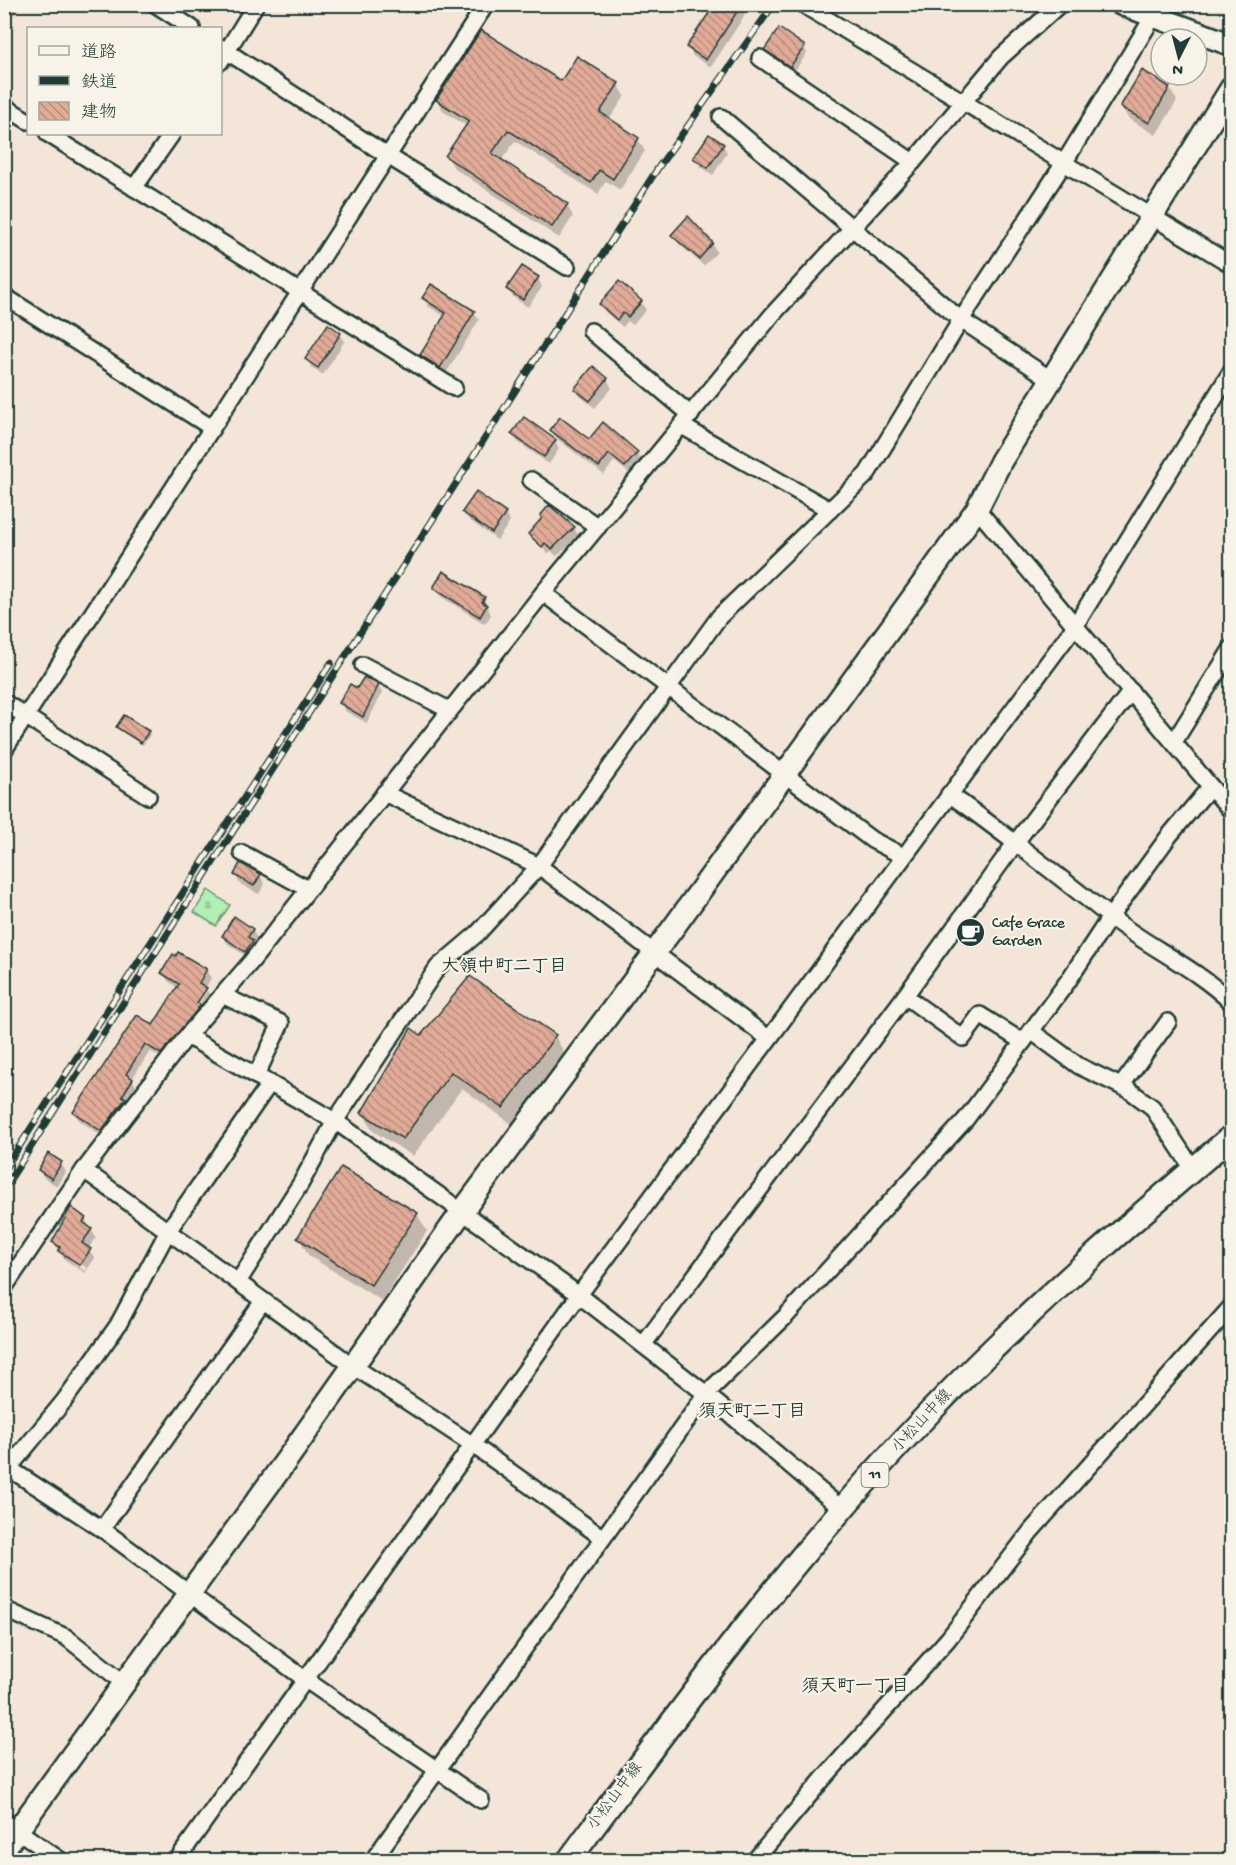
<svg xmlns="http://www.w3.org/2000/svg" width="1236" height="1865" font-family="'Gochi Hand','Klee One',sans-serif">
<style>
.cemetery{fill:url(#cemetery-stones);stroke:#689674;stroke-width:1.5}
.shadow{fill:#0003;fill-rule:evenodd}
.building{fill:url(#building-back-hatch);stroke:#1f3d34;stroke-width:1.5}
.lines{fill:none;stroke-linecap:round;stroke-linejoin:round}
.street-casing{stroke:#1f3d34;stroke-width:20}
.secondary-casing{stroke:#1f3d34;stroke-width:26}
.primary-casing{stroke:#1f3d34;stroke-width:27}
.street{stroke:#f7f3e8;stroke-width:15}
.secondary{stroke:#f7f3e8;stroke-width:21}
.primary{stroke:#f7f3e8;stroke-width:22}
.rail-casing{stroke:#1f3d34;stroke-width:7}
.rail{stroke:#f7f3e8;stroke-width:4.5;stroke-dasharray:14;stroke-linecap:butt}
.labels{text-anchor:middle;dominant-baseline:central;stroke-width:4.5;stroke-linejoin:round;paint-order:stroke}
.shield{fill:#f7f3e8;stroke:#60746a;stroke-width:1.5}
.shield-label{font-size:15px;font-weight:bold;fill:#1f3d34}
.poi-label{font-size:16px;fill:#1f3d34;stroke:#f7f3e8;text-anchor:start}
.street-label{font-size:16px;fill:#1f3d34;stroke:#f7f3e8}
.neighbourhood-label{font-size:18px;font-weight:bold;fill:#1f3d34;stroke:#f7f3e8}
</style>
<defs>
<pattern id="cemetery-stones" width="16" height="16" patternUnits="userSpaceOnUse" patternTransform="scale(1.5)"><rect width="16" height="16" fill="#b2efb5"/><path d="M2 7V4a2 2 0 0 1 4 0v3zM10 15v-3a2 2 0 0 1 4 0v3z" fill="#99ce9c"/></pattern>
<pattern id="building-back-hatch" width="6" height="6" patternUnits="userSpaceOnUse" patternTransform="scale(1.5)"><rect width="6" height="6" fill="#e2ab98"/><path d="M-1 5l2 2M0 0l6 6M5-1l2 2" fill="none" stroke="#b78c7d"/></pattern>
</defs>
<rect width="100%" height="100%" fill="#f3e5d8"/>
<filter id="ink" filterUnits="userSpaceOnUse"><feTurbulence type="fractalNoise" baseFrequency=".0167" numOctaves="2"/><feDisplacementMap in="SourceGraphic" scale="12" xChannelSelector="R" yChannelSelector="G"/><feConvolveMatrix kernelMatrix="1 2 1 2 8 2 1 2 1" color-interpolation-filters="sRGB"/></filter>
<g filter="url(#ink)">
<polygon class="cemetery" points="208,890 230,905 216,926 194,912"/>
<g class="shadow">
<polygon points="4,4 21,4 14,15 4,9"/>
<polygon points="718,4 745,4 742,10 745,15 711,67 693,56 688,47"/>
<polygon points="817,4 844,4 835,17"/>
<polygon points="804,47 807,53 794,72 770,56 766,50"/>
<polygon points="561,83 618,84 625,96 609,120 638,139 645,151 620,190 606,181 598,194 515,141 501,161 567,205 573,216 559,238 454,168 447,156 467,126 444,112 437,100"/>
<polygon points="1169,88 1177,101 1156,135 1129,119 1121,107"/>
<polygon points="723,145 727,153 713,175 700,166 695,158"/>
<polygon points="673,235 712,244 717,252 704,266 678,243"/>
<polygon points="538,278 542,287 528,307 513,297 508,289"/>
<polygon points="424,298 474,312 479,320 445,375 427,364 422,355 446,317 428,306"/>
<polygon points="641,302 646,310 633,325 628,321 623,327 606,313 601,304"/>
<polygon points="340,334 344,342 323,375 312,368 307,359"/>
<polygon points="593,368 607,379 612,388 595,408 581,397 576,389"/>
<polygon points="552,430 637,453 641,461 630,474 614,461 604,475 556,438"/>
<polygon points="513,434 555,441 559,449 549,464 518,442"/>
<polygon points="464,512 505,514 510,522 497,540 469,520"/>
<polygon points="574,528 579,536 557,556 551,551 548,554 530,534"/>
<polygon points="435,588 484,599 491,615 485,624 440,596"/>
<polygon points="378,685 382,693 367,723 345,711 341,703 358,690"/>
<polygon points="118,727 148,732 150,735 143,745"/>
<polygon points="235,875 260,875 265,884 259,894 240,884"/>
<polygon points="252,930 257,938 253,944 257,950 250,959 228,944 223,936"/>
<polygon points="206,970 211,978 205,989 207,991 203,991 192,1009 195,1011 207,991 211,998 166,1061 150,1051 132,1079 137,1088 106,1139 79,1120 74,1112 153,1027 178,988 168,981 163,973"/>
<polygon points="555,1036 565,1054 513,1125 462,1088 413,1156 373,1131 363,1113 421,1038"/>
<polygon points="61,1163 66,1172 57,1186 44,1178 39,1170"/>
<polygon points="417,1214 427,1231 382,1301 309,1256 299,1238"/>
<path d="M85 1219 96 1238 88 1249 95 1258 85 1273 64 1259 54 1242ZM61 1251 87 1268 85 1271 64 1256Z"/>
</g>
<g class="building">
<polygon points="715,4 742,4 706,60 686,47"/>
<polygon points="779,28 805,46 790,67 764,50"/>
<polygon points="481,30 561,81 577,56 619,83 600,112 639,138 613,179 599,170 591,183 508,130 492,153 568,204 552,227 445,156 469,121 436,100"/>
<polygon points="1142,70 1170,87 1149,123 1120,107"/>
<polygon points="709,134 724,144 708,168 693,158"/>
<polygon points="688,216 713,243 699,259 671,235"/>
<polygon points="522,266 539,277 523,300 506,289"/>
<polygon points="619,281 642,301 628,317 623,313 617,320 599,304"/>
<polygon points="431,284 475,311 440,368 420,355 446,313 422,298"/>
<polygon points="328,324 341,333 318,368 305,359"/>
<polygon points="593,366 608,378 590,401 574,389"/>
<polygon points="524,417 556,440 544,457 511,434"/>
<polygon points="560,417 589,439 603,422 638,452 625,467 609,454 599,467 550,430"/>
<polygon points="476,492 506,513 492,533 462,512"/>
<polygon points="549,505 575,527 552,549 545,543 542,547 528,534 542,518 540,516"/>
<polygon points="443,571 485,597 482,602 487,605 480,617 433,588"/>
<polygon points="364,677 379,684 363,717 339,703 350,684 357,688"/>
<polygon points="124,715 149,731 141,743 116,727"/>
<polygon points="240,863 261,874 254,886 234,875"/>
<polygon points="234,916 253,929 248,937 253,941 245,952 222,936"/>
<polygon points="178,952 207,969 199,983 207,988 197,1003 201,1005 161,1054 145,1044 126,1074 133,1079 122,1096 126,1098 101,1131 73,1112 137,1015 153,1025 179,984 161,973 173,954 176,956"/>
<polygon points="470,976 556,1035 503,1108 451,1072 403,1139 361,1113 411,1028 421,1035"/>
<polygon points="48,1153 62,1162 52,1179 38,1170"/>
<polygon points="341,1167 418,1213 371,1285 297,1238"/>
<polygon points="71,1207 86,1218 83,1222 92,1229 82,1243 91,1249 80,1265 58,1251 60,1247 52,1242"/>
</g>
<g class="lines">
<defs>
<g id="street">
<polyline points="155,4 192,28"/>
<polyline points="468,4 481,12"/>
<polyline points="807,7 1232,265"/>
<polyline points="220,47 388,156 567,267"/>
<polyline points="760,58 913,162"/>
<polyline points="220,62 256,4"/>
<polyline points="4,106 28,121"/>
<polyline points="721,117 961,320 1052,380"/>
<polyline points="48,134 454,388"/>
<polyline points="134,188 172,134"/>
<polyline points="4,296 212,428"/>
<polyline points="591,331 691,415"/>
<polyline points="682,426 830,510"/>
<polyline points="531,480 598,527"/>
<polyline points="977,509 1232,812"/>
<polyline points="543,593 872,840 903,856"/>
<polyline points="363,665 449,710"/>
<polyline points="4,702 148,796"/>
<polyline points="1174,742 1232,648"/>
<polyline points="4,750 486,4"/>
<polyline points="384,793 539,866 768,1038"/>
<path d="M949 794C1004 833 1056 874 1109 916 1148 947 1195 967 1232 1003"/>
<polyline points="242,853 308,889"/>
<polyline points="222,995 281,1023 256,1076"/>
<polyline points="905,996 963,1038 980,1015 1023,1042"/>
<polyline points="1031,1031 1079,1066 1129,1090 1152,1107 1193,1169"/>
<polyline points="187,1036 335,1121 579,1295 706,1394 843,1510"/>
<polyline points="1121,1086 1168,1022"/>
<polyline points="84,1170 353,1366 473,1445 603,1538"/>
<polyline points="238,1282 301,1183 335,1121 438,967 478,933 539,866 719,617 867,474 961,320 1064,163 1153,17"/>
<polyline points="4,1288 84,1170 187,1036 251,962 543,593 773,314 913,162 1001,57 1060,4"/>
<polyline points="263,1301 102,1529 306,1680 481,1800"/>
<polyline points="643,1345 905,996 1016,842 1131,691"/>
<polyline points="10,1469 102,1529"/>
<polyline points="4,1474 64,1401 118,1325 168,1231 270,1083"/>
<polyline points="4,1609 66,1637 124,1683"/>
<polyline points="4,1821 60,1860"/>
<polyline points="177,1860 579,1295 1075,626 1232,370"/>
<polyline points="373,1860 706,1394 786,1316 966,1119 1068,981 1110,917 1169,836 1210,787"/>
<polyline points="755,1860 823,1779 948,1639 1031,1531 1232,1306"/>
</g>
<g id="secondary">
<polyline points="1121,4 1232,45"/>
<polyline points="4,1849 288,1458 461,1213 676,924 977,509 1001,461 1232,87"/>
</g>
<path id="primary" d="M569 1860C684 1705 798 1549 932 1410 1026 1312 1129 1224 1232 1136"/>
</defs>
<use href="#street" class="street-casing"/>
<use href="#secondary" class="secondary-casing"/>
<use href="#primary" class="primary-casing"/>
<use href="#street" class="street"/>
<use href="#secondary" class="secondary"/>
<use href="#primary" class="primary"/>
<defs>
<g id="rail">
<polyline points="4,1170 331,663"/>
<polyline points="4,1189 658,168 774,4"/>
</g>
</defs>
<use href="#rail" class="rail-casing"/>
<use href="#rail" class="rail"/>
</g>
</g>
<defs>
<symbol id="cafe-disc" viewBox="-11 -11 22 22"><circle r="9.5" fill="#1f3d34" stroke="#f7f3e8"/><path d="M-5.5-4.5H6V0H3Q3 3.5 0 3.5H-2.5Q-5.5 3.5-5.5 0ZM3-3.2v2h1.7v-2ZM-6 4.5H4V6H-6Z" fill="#fff"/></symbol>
</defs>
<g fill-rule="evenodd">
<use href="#cafe-disc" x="954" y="916" width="33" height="33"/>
</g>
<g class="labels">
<rect class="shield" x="861.5" y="1463" width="27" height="24" rx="4.5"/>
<g class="shield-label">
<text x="875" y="1475">11</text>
</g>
<g class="poi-label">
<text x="992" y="924">Cafe Grace<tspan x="992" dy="18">Garden</tspan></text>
</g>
<g class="street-label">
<text transform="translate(923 1422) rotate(-47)">小松山中線</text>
<text transform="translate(616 1797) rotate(-53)">小松山中線</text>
</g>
<g class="neighbourhood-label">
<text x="504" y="967">大領中町二丁目</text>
<text x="752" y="1412">須天町二丁目</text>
<text x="855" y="1687">須天町一丁目</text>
</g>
</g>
<rect width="1236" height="1865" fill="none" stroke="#f7f3e8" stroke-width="24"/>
<rect x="12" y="12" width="1212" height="1841" fill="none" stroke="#1f3d34" stroke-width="2" filter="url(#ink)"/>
<rect x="27" y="27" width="195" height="108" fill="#f7f3e8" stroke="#a1aaa0" stroke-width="1.5"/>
<rect x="39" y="46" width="30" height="9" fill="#f7f3e8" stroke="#a1aaa0" stroke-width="1.5"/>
<text x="81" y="57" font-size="18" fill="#1f3d34">道路</text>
<rect x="39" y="76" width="30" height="9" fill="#1f3d34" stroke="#a1aaa0" stroke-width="1.5"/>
<text x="81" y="87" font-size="18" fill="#1f3d34">鉄道</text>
<rect x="39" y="102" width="30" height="18" fill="url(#building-back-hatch)" stroke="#a1aaa0" stroke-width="1.5"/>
<text x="81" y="117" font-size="18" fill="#1f3d34">建物</text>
<g transform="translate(1179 57) rotate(186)"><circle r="28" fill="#f7f3e8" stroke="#a1aaa0" stroke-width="1.5"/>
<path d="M0-4.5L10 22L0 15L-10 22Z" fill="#1f3d34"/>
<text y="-9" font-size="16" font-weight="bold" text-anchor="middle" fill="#1f3d34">N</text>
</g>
</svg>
